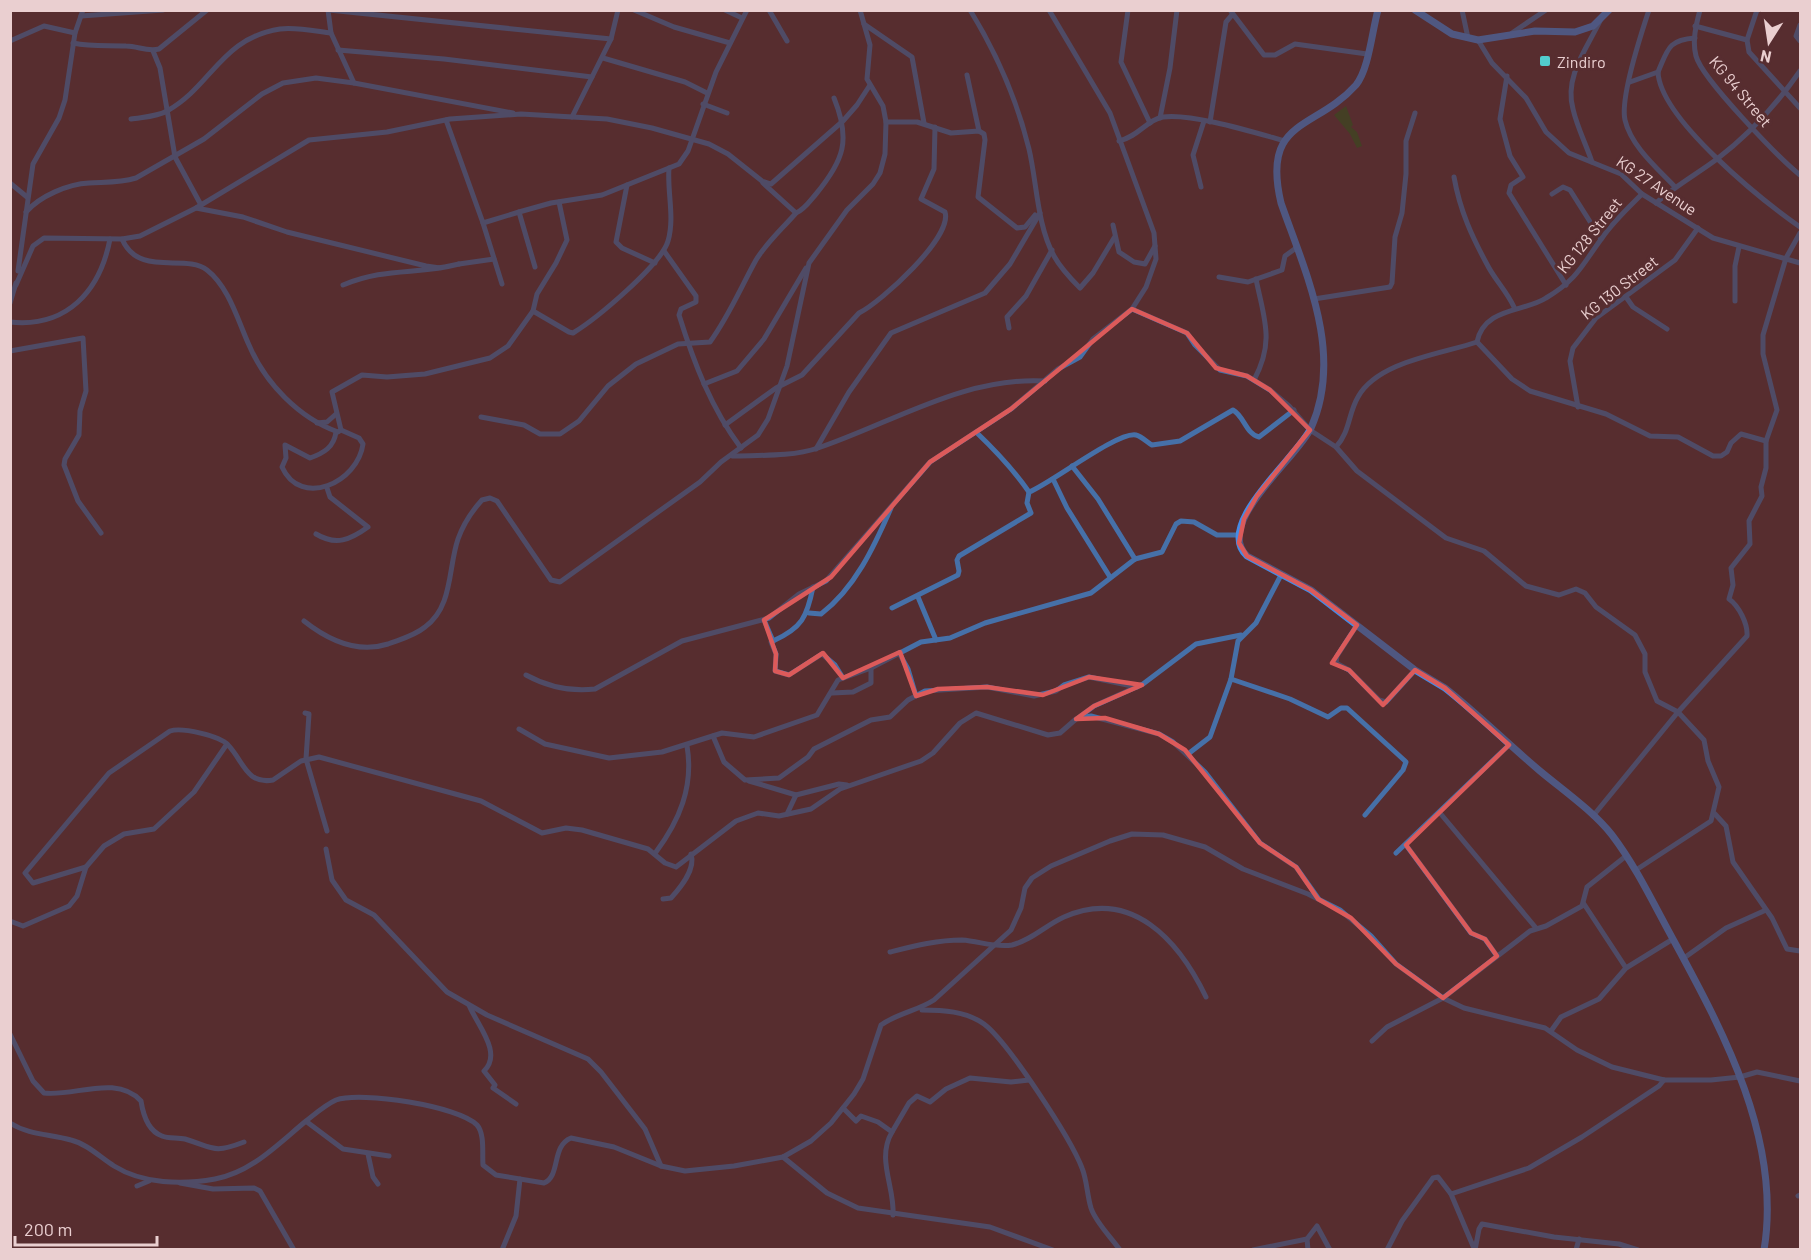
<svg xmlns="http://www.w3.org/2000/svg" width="1811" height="1260" font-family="Barlow,sans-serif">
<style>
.green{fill:#2d5418}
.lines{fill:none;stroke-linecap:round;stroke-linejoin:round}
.minor{stroke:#4670a8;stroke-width:5}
.secondary{stroke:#468be5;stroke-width:7}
.marked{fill:none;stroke:#dc5a5a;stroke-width:4.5;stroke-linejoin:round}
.poi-dot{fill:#52cdce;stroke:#572d30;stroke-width:2}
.labels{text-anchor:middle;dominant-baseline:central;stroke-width:6;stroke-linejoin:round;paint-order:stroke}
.poi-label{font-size:16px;fill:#eacfd0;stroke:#572d30;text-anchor:start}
.street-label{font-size:16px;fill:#eacfd0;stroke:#572d30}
</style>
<rect width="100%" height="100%" fill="#572d30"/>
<polygon class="green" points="1346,106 1353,125 1351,127 1357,132 1362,146 1357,148 1350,134 1334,115"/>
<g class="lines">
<g class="minor">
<polyline points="328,10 331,33 354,83 513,113"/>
<polyline points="329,10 611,39"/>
<polyline points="634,10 674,27 730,43"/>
<polyline points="725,10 742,18"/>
<polyline points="769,10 787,41"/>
<path d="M970 10C997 54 1017 100 1029 149 1037 183 1037 225 1054 256 1060 267 1071 279 1080 288L1093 273 1114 238"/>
<polyline points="1128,10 1121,62 1150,123"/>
<polyline points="1230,10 1264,55 1275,55 1295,44 1367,54"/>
<polyline points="1462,10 1468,38"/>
<path d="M1649 10C1641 34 1620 98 1625 120 1631 146 1657 168 1675 187"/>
<path d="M1700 10C1696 25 1692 41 1696 56 1702 79 1780 159 1800 175"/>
<polyline points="1757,10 1747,40 1749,52 1800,108"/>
<polyline points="81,16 163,10"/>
<polyline points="864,24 912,57 924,123"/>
<polyline points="1800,25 1796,36 1800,41"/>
<polyline points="1695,26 1747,40"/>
<polyline points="1512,33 1546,10"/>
<path d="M1695 38C1668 40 1668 49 1658 72 1660 119 1763 201 1800 227"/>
<polyline points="1478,40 1492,63 1526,98 1546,132 1569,153 1621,174 1642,194 1713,238 1800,263"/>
<polyline points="10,41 44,26 75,33"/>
<path d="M73 43C92 47 108 45 126 46 138 46 147 52 159 49L207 10"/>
<polyline points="338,50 444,59 592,77"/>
<polyline points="153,51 160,68 175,157 201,205"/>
<polyline points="603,58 685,82 707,93"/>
<polyline points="967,75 979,131"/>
<polyline points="1507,76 1500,119 1510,156 1523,177 1511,185 1509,193 1566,285"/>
<polyline points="1630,82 1658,72"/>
<polyline points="703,104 727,113"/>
<polyline points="572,117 611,39 618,10"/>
<polyline points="1160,118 1170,68 1177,10"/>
<path d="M131 119C142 117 157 117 167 111 212 86 221 38 280 29 296 27 315 31 331 33"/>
<polyline points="446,120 483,223 519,212"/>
<polyline points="886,122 917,122 951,133 979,131 984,134 985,140 978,197 1017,228 1025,227 1035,215"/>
<polyline points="1210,122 1226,22 1232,15"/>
<path d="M1119 141C1138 137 1148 119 1163 117 1192 113 1256 133 1285 141"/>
<path d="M1592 162C1586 144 1577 127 1573 109 1564 77 1587 48 1600 21"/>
<path d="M1454 177C1460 211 1472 237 1489 268 1497 282 1507 292 1514 307"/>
<polyline points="10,183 27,197"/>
<path d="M763 183 796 213C804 210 810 201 816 194 844 160 851 140 834 98"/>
<polyline points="627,185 616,242 622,248 655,263"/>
<polyline points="1201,187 1193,155 1204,121"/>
<polyline points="1552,194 1563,187 1570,190 1601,239"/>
<path d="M1656 203C1675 186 1697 174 1717 159 1750 134 1777 104 1800 71"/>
<path d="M196 208 243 217 287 232 426 266 440 268 459 264C417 275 386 267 343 285"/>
<path d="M26 212C40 196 68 184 89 183 106 182 120 183 136 178L204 139 262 94 283 83 316 78 354 83"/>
<polyline points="483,223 502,284"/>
<polyline points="1113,225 1119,252 1134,262 1145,264 1155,246"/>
<path d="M122 239C139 278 185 253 207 270 229 287 238 321 249 345 265 383 299 418 338 432L341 430 332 392 362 375 387 377 425 374 490 358 508 346 533 311 569 332 573 333C596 319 661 265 668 241 675 217 667 192 669 168"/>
<path d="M664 251 696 296V302L681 309 679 315C694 363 711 408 741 448"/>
<polyline points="459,264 494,259"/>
<polyline points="535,267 519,212 551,203 602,195 679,164 688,151 716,72 747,10"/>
<polyline points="18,271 33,164 59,118 65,100 75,33 83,10"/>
<polyline points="1219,277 1248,282 1282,270 1285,256 1296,248"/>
<polyline points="16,285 33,246 44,238 122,239 140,236 196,208 309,140 387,132 450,119 521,114 607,119 652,128 709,144 728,154 762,181 771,184 843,121 857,105 870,85"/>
<polyline points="1626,297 1633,307 1667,329"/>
<polyline points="1314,299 1390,287 1392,283 1395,237 1402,213 1406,174 1406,141 1415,113"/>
<polyline points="1735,301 1735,266 1739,247"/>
<polyline points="10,303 16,283"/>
<polyline points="1132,309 1187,333 1195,345 1220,370 1247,376 1270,390 1289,406 1310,430 1336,447 1357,471 1446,538 1484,551 1526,586 1559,595 1576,589 1585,593 1596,607 1635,635 1645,654 1645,672 1657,701 1678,712 1704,740 1708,761 1719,787 1711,821 1636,870"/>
<polyline points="533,311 537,294 556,263 567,240 559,202"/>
<path d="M10 322C67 328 100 291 110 239"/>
<polyline points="1009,328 1007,317 1026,296 1052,250"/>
<polyline points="1477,342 1512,379 1530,391 1606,414 1650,436 1678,437 1713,456 1721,456 1727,452 1731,443 1741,434 1766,441"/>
<path d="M1477 342C1484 307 1525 312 1546 298 1578 279 1582 265 1602 238 1613 222 1628 208 1642 194"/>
<polyline points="10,351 83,338 86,391 80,411 79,435 65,459 64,465 78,501 101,533"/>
<path d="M1254 380C1275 341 1264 319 1256 279"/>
<polyline points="704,384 737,371 764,339 806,268"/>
<polyline points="1578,407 1570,361 1573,348 1596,318 1675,260 1698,228"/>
<path d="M481 417 524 425 540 434H560L579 421 608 386 636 364 678 344 710 342C729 316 741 287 756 260 767 242 782 229 796 213"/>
<polyline points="317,423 327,422 336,414"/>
<path d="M725 425 776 388 802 375 859 313C881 302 953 237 945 212L921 199 934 169 935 127"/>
<path d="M336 432C334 447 324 453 310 458L285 445 286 458 282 467C301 509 358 482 363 444L359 438 341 430"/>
<path d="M1336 447C1350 432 1348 414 1358 397 1378 361 1442 354 1477 342"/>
<polyline points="816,449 849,392 891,333 985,293 1010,264 1040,213"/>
<path d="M732 456C759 455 792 457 818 448 892 423 965 376 1045 381"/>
<polyline points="1072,466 1098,499 1135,559"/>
<polyline points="1053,479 1067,508 1110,577"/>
<path d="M1029 492C1050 484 1118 431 1136 435 1141 436 1147 442 1152 445L1180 441 1233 410C1244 416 1246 434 1259 437L1294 410"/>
<path d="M316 534C336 546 350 540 368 527L330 497 327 488"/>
<polyline points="1281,575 1256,623 1238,641 1231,679 1290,699 1328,717 1341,708 1347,708 1404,760 1406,762 1403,770 1365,815"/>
<polyline points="918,597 936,640"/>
<path d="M892 608 958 575 959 571 957 560 959 556 1031 513 1027 503 1029 492C1013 469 996 451 976 432"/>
<path d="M809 613 821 614C855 588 874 547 891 508"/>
<path d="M764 620 773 641C802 628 807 617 813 587"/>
<path d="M304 621C328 640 357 654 388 644 401 639 414 636 425 627 453 607 448 568 458 539 463 525 472 511 482 500L490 498 497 501 551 580 560 582 700 482 721 462 758 435 768 419 787 366 809 263 847 210 873 184 880 173 885 154 886 122 883 106 867 79 870 45 860 10"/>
<polyline points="1357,625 1337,656 1336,663 1349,670 1379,700 1386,702 1415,670"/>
<polyline points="773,641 771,642 776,654 775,671 789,675 822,654 835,665 843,678"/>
<polyline points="899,653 908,669 916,696"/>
<path d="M526 675C548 687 569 692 595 689L682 641 769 618 799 594 826 581 930 462 1011 409 1058 369 1080 357 1093 339 1132 309 1146 287 1156 259 1154 233 1110 113 1049 10"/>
<polyline points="832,693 853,692 871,683 871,668"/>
<polyline points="305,713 309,714 306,759 327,831"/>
<polyline points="1078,718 1094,706 1143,684 1196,644 1241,635"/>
<polyline points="519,729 545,744 609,758 662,752 722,733 754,737 817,715 838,680 871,668 921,642 950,638 985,623 1091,593 1135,559 1162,552 1176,524 1181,521 1194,522 1217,535 1240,535"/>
<polyline points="713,736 724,762 745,780 779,778 808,757 814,749 871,720 890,717 908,700 925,691 987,687 1034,696 1056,691 1064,685 1089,677 1137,687"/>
<polyline points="1188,754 1210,737 1231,679"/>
<polyline points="749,781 796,795 839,784 847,785"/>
<polyline points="1440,813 1536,928"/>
<polyline points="787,814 796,795"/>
<polyline points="1715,814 1726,826 1733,862 1772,918 1787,949 1800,951"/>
<path d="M1593 816 1678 712 1747 636C1748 624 1739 606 1729 599L1733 585 1731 568 1750 544 1749 521 1762 496 1761 487 1766 468V441L1777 410 1763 354V335L1786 258 1800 233"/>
<polyline points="1406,845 1471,933 1485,939 1497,956"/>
<polyline points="326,849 332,880 346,900 374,915 447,992 487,1015 588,1059 601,1072 645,1129 661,1166"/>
<path d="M656 852C679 821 694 787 687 746"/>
<polyline points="1396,853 1509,745"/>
<path d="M86 867 33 883 25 873 109 773 170 731C182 727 220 736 228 745 243 760 246 785 273 780L301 761 319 757 481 801 542 833 566 828 582 830 648 849 665 863 676 867 736 821 758 813 779 816 811 809 840 789 921 761 933 753 960 723 976 713 1048 735 1060 733 1076 719 1091 716 1159 734 1173 742 1205 772 1260 843 1296 867 1318 898"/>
<path d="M663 899 671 898C681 887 696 869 691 854"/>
<polyline points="1584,904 1626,968"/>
<polyline points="10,921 23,926 69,906 77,896 86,867 104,846 124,834 154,829 194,792 227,744"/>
<path d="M890 952C914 946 937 940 962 940 979 941 995 948 1012 945 1032 940 1046 925 1064 917 1132 887 1179 941 1206 997"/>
<polyline points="1684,958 1726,928 1766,910"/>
<path d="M469 1005C477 1025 503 1053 484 1071L495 1085 493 1088 516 1104"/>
<path d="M922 1010C942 1010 966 1011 984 1024 1008 1042 1071 1139 1082 1168 1087 1180 1087 1195 1091 1208 1096 1223 1111 1237 1120 1250"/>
<polyline points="1551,1031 1561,1017 1599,999 1626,968 1673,939"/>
<path d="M10 1034 33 1081 44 1093C74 1097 116 1074 141 1101 143 1114 148 1131 162 1136 169 1139 178 1137 185 1139 214 1148 213 1154 244 1142"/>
<polyline points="1372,1041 1387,1027 1443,998 1530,931 1546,926 1582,906 1587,887 1626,856"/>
<polyline points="843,1108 856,1121 861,1116 878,1122 892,1132 909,1103 917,1096 930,1102 946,1089 970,1078 1011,1082 1029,1080"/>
<polyline points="307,1122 343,1149 389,1156"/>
<path d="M10 1123C29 1135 50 1134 71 1140 87 1144 100 1157 114 1166 143 1184 182 1185 215 1179 252 1172 278 1144 306 1121 315 1114 325 1105 336 1100 361 1091 459 1106 477 1125 485 1134 482 1154 483 1165L496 1175 544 1183C561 1176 551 1146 571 1138L614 1147 661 1166 685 1171 734 1166 783 1157 811 1141 831 1123 854 1094 863 1079 881 1025C898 1013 917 1011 934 1000L1011 930 1021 908 1025 888 1032 878 1051 866 1110 841 1132 834 1163 835 1205 847 1243 869 1308 894 1340 910 1371 936 1396 964 1443 998 1464 1008 1545 1028 1577 1050 1612 1067 1664 1080H1711L1740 1077 1757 1072 1800 1081"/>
<path d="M892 1132C876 1159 895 1187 893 1215"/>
<polyline points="368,1154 373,1177 378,1184"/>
<polyline points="783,1157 827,1193 858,1208 990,1227 1053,1250"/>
<polyline points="180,1183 213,1189 254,1188 260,1191 294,1250"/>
<polyline points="137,1186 149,1181"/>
<polyline points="1451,1194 1473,1246"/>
<polyline points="1798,1196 1800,1195"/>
<polyline points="1307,1239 1308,1250"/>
<polyline points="502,1250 516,1216 520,1179"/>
<polyline points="1253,1250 1307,1239 1317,1226 1330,1250"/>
<polyline points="1387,1250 1402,1221 1433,1178 1438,1177 1451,1194 1529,1168 1582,1137 1659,1086 1664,1080"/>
<polyline points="1475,1250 1479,1229 1482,1224 1554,1237 1619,1244 1638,1250"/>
<polyline points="1576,1250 1579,1239"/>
</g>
<g class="secondary">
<path d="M1378 10C1372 31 1369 69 1356 85 1315 131 1261 118 1281 203 1306 274 1344 354 1311 428 1298 457 1213 524 1247 556L1311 590 1415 670 1445 688C1478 714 1508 744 1540 771 1564 791 1593 811 1612 835 1637 868 1654 905 1674 941 1724 1033 1782 1141 1764 1250"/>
<polyline points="1415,10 1452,34 1478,40 1535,31 1575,32 1593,26 1609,10"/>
</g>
</g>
<path d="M0 0H1811V1260H0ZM1132 309 1187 333 1216 368 1247 376 1270 390 1310 430 1257 496 1244 519 1239 543 1247 556 1311 590 1357 625 1332 663 1349 670 1383 705 1415 670 1445 688 1509 745 1406 845 1471 933 1485 939 1497 956 1443 998 1396 964 1351 918 1318 899 1296 867 1260 843 1185 750 1159 734 1105 718 1076 719 1094 706 1142 685 1089 677 1043 695 987 687 938 689 916 696 900 652 843 678 823 653 789 675 775 671 776 654 764 620 831 577 930 462 1011 409Z" fill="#572d30" fill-opacity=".55" fill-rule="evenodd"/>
<path class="marked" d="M1132 309 1187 333 1216 368 1247 376 1270 390 1310 430 1257 496 1244 519 1239 543 1247 556 1311 590 1357 625 1332 663 1349 670 1383 705 1415 670 1445 688 1509 745 1406 845 1471 933 1485 939 1497 956 1443 998 1396 964 1351 918 1318 899 1296 867 1260 843 1185 750 1159 734 1105 718 1076 719 1094 706 1142 685 1089 677 1043 695 987 687 938 689 916 696 900 652 843 678 823 653 789 675 775 671 776 654 764 620 831 577 930 462 1011 409Z"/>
<rect class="poi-dot" x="1539" y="55" width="12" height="12" rx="3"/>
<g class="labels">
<g class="poi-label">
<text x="1557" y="61">Zindiro</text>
</g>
<g class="street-label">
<text transform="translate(1741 91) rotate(50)">KG 94 Street</text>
<text transform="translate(1657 185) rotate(34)">KG 27 Avenue</text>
<text transform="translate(1589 235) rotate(-51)">KG 128 Street</text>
<text transform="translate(1619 287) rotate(-38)">KG 130 Street</text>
</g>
</g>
<rect width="1811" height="1260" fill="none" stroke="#eacfd0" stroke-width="24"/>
<g transform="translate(1769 42) rotate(192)" stroke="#572d30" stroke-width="4.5" paint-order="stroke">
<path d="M0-4.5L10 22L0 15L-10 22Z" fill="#eacfd0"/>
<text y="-9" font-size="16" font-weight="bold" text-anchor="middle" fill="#eacfd0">N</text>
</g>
<path d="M15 1236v9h142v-9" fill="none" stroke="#eacfd0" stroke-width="3"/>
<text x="24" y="1236" font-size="18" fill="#eacfd0" stroke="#572d30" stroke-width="4.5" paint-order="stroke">200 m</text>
</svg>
